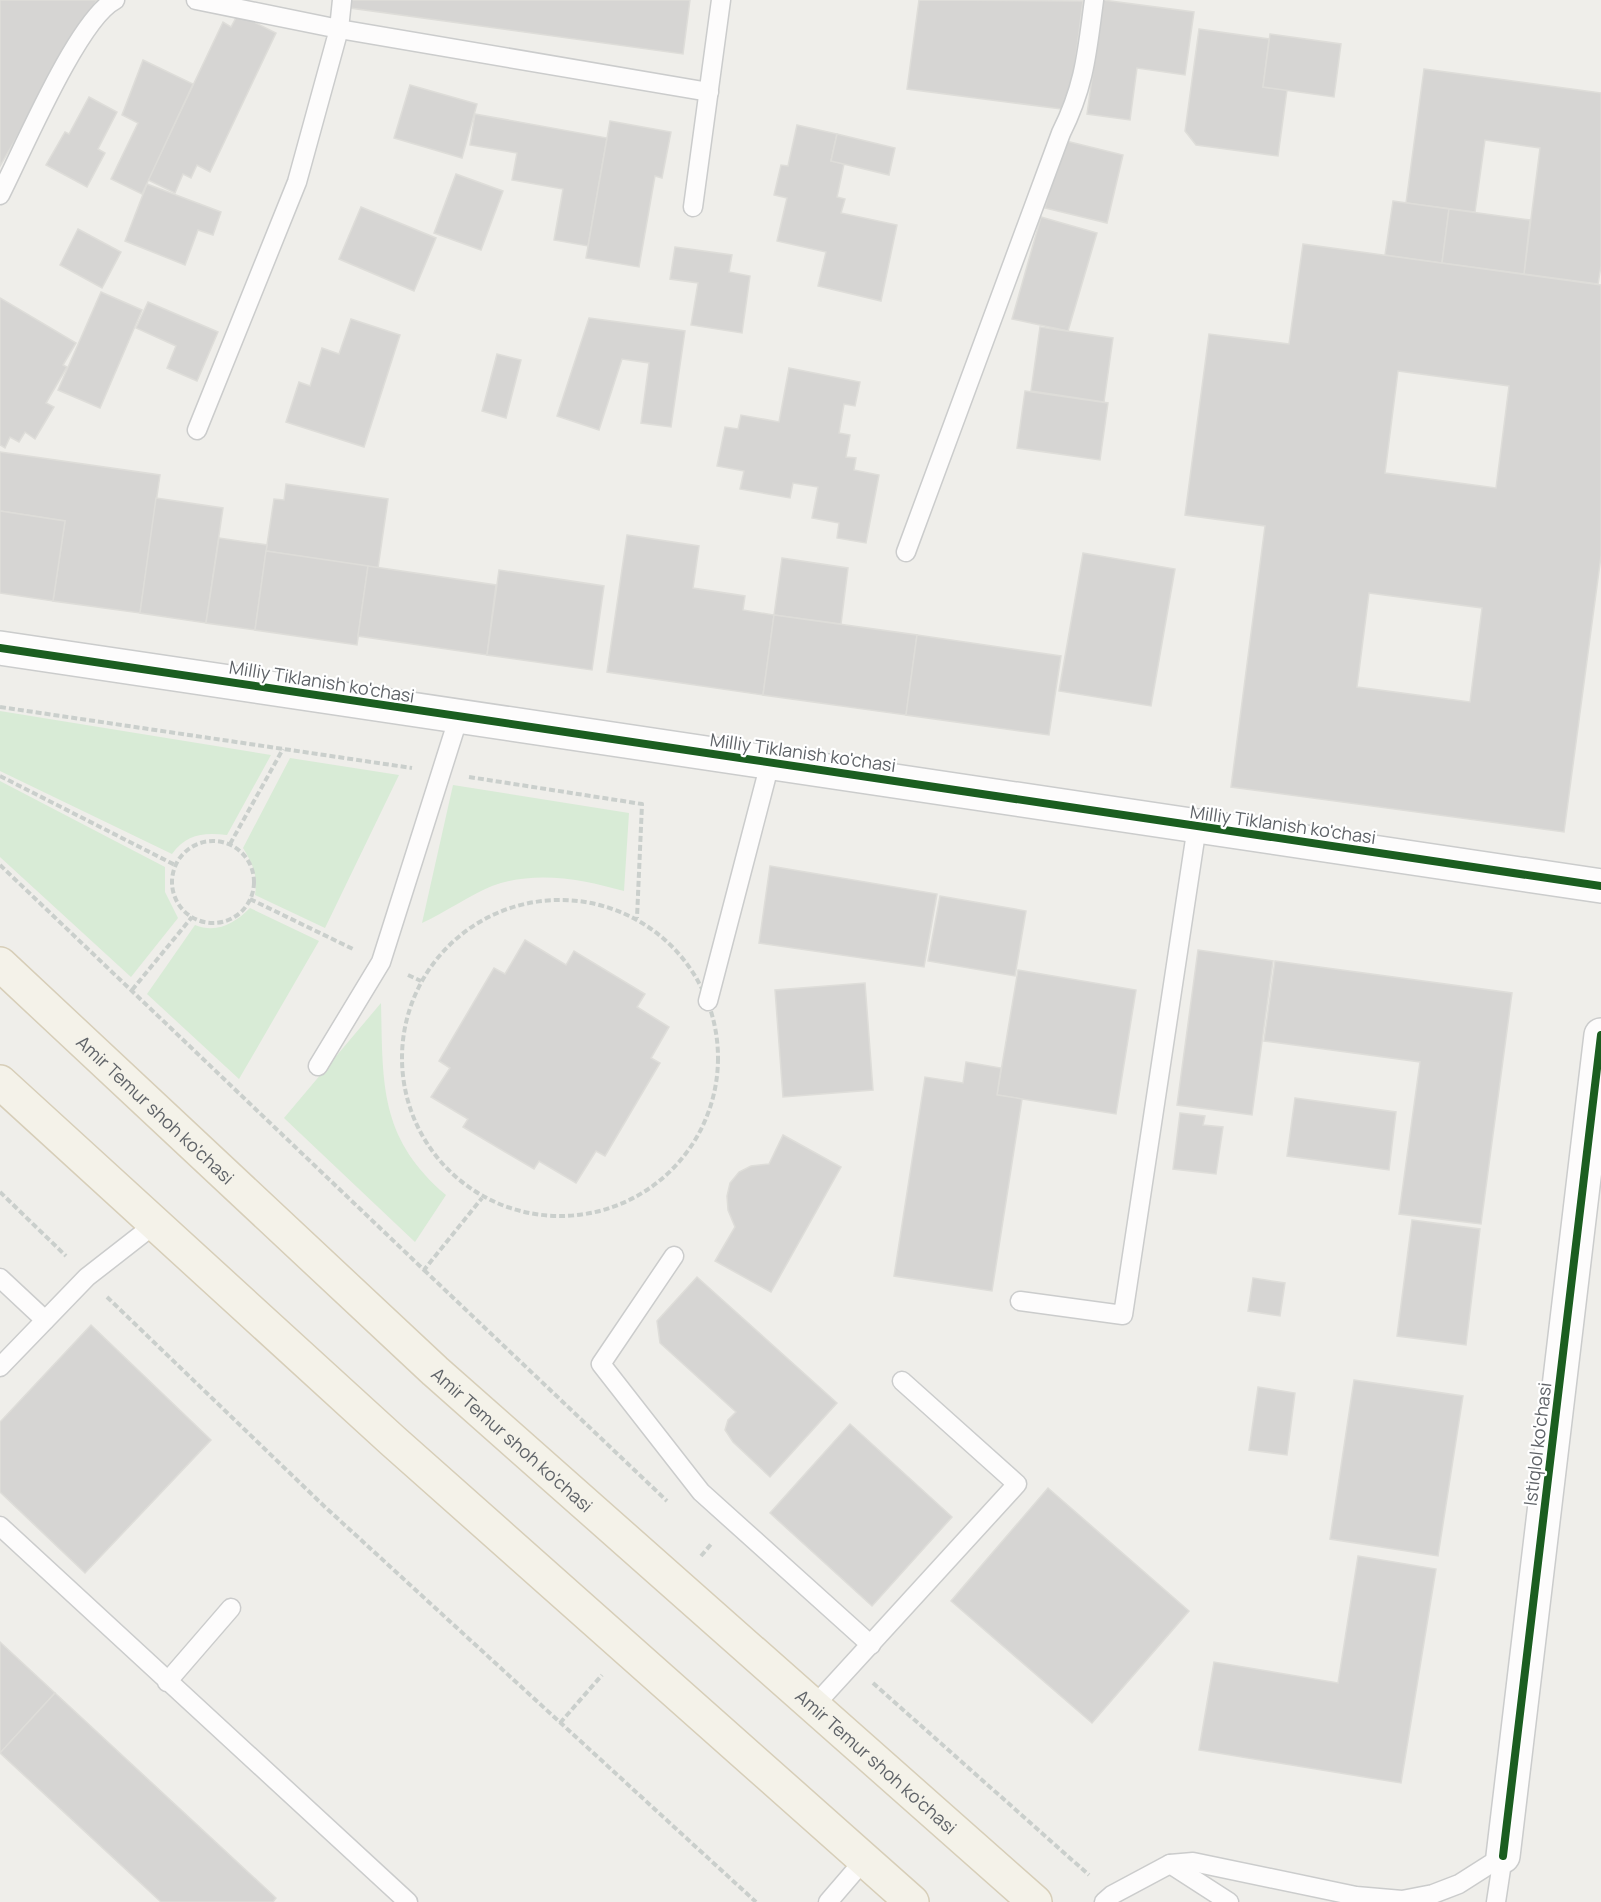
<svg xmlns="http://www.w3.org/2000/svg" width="1601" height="1902" font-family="Manrope,sans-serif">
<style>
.green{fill:#d8ebd6}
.building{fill:#d6d5d3;stroke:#deddd9;stroke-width:1.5;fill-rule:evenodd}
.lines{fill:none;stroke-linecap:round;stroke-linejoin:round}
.service-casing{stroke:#cbcccc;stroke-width:21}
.minor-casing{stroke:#cbcccc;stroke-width:36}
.tertiary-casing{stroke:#cbcccc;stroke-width:36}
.primary-casing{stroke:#d7ceb8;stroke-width:36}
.path{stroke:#cacfcc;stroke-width:4;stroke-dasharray:6 3;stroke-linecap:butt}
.service{stroke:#fdfcfc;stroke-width:18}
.minor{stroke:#fdfcfc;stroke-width:33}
.tertiary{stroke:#fdfcfc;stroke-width:33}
.primary{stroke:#f4f2e9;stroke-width:33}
.cycleway-casing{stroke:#fff;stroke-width:11}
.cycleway{stroke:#1b5e20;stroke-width:8}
.labels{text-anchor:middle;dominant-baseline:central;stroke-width:4.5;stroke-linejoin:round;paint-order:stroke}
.street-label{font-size:18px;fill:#5f6368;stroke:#fff}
</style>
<rect width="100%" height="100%" fill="#efeeea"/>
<g class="green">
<path d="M0 711 271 755 227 835C204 832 186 834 172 854L0 771Z"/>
<path d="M290 758 399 775 325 928 255 895C258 876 253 864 243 848Z"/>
<polygon points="0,781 165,867 165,892 178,918 131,977 0,857"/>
<path d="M453 785 629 813 624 891C582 879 535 870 492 886 468 896 446 912 422 923Z"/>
<path d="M250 908 319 941 239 1079 147 994 195 925C217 934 235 923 250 908Z"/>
<path d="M381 1003C383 1084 379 1138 446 1195L415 1242 284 1118Z"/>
</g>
<g class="building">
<polygon points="0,0 97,0 0,166"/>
<polygon points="351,0 690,0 683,54 350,8"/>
<polygon points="919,0 1083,1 1069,110 907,89"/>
<polygon points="1103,0 1194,12 1185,75 1137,68 1130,120 1087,114"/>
<polygon points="238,14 276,33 210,172 197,165 191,178 183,174 175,193 148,180 223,22 231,27"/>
<polygon points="1199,29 1269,39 1263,87 1287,90 1278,156 1196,145 1185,131"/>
<polygon points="1270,34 1341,44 1334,97 1263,87"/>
<polygon points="143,60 193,84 142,194 111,179 138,123 122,115"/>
<polygon points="1424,69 1601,93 1601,266 1598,284 1524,274 1540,148 1485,140 1475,212 1406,203"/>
<polygon points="410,85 477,104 462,158 394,138"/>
<polygon points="89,97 117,112 98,149 105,153 87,187 46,165 65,132 69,134"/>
<polygon points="475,114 607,138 588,246 554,240 563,189 512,180 517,153 470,145"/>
<polygon points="610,121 671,132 662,178 655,176 639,267 586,258"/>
<polygon points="797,125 837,134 831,161 844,164 837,197 845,199 841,213 897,225 881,301 818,286 826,252 777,241 787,198 774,195 781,165 788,166"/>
<polygon points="837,134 895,148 889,175 831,161"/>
<polygon points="1062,140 1123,155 1107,223 1045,208"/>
<polygon points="456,174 503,191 481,250 434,233"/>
<polygon points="147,184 221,212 213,235 198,230 185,265 125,241"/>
<polygon points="1393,201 1449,209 1442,263 1385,255"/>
<polygon points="361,207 436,238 414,291 339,259"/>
<polygon points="1449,209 1530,220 1524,274 1442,263"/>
<polygon points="1041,217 1097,233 1068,331 1012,319"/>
<polygon points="78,229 121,252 102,288 60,265"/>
<path d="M1303 244 1601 285V556L1564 832 1231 787 1265 526 1185 515 1209 334 1289 344ZM1398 371 1509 386 1496 488 1385 473ZM1369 593 1482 608 1470 702 1357 687Z"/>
<polygon points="675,247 732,255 729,272 750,276 742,333 691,325 698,283 670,279"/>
<polygon points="101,292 142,310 100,408 58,390"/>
<polygon points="0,298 76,343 63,365 67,367 46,403 54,407 35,439 25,432 19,442 10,437 5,448 0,445"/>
<polygon points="148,302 218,332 197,381 167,368 176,346 136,328"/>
<polygon points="589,318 685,331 671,427 641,423 649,363 622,359 599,430 557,416"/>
<polygon points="351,319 400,335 364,447 286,422 299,382 310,386 322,348 339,354"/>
<polygon points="1040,327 1113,338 1104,402 1031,391"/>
<polygon points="497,354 521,360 506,418 482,411"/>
<polygon points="789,368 860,382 855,406 844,404 839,433 850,435 846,457 856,458 854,470 879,475 866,543 837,538 839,523 812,518 818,487 793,483 790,498 740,489 744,471 717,466 725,427 738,429 741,415 779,422"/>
<polygon points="1025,391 1108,403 1100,460 1017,448"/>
<polygon points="0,452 160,475 140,613 53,601 65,521 0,511"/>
<polygon points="286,484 388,499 378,568 266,551 274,499 284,500"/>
<polygon points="156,498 223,508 206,623 140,613"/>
<polygon points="0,511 65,521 53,601 0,593"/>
<polygon points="627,535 699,546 693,588 745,596 743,610 774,615 763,695 607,672"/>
<polygon points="219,538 267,545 255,630 206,623"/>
<polygon points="266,551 368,566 357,645 255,630"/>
<polygon points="1083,553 1175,569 1151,706 1059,691"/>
<polygon points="782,558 848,568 841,624 774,615"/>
<polygon points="368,566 496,585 487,655 358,636"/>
<polygon points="499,570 604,586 592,670 487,655"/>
<polygon points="774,615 917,635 906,715 763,695"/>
<polygon points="917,635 1061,656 1049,735 906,715"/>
<polygon points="770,866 937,894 924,967 759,943"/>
<polygon points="940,896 1026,911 1015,976 928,961"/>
<polygon points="525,940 566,965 574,951 645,994 637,1007 669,1027 651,1058 660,1063 605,1156 596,1151 576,1183 539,1161 534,1169 463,1127 468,1119 431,1097 450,1068 439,1061 494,968 505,974"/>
<polygon points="1198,950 1273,961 1252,1115 1177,1105"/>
<polygon points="1275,961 1512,993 1481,1224 1399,1214 1420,1062 1264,1041"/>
<polygon points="1018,970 1136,990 1116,1114 997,1095"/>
<polygon points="865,983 873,1090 783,1097 775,990"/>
<polygon points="966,1062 1001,1068 997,1095 1022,1099 992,1291 894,1276 925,1077 963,1083"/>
<polygon points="1295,1098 1396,1112 1389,1170 1287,1156"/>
<polygon points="1180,1113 1205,1116 1203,1125 1223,1127 1216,1174 1173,1169"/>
<polygon points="783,1135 841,1167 771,1292 715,1261 735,1227 728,1210 727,1196 730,1183 739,1172 751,1166 769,1164"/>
<polygon points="1412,1220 1480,1229 1466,1345 1397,1336"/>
<polygon points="697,1277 837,1403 770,1477 733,1442 725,1430 728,1420 736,1412 660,1343 657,1321"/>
<polygon points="1253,1278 1285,1283 1280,1316 1248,1311"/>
<polygon points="91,1325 211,1440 85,1573 0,1492 0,1422"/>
<polygon points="1354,1380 1463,1396 1438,1556 1330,1539"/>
<polygon points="1258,1387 1295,1393 1287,1455 1249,1450"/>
<polygon points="850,1424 952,1517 872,1606 770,1513"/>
<polygon points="1048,1488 1189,1611 1092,1723 951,1601"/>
<polygon points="1358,1556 1436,1569 1401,1783 1199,1750 1214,1662 1338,1683"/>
<polygon points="0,1642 55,1693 0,1753"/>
<polygon points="55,1693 276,1898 273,1902 161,1902 0,1753"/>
</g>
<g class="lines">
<defs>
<g id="service">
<polyline points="196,0 339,29 297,182 197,430"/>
<polyline points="342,0 339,29 709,92"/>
<path d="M0 195C22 152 78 19 115 0"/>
<polyline points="693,207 721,0"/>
<path d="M906 552 1061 133C1085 85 1087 52 1094 0"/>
<polyline points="708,1001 770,763"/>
<polyline points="318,1066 381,962 459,716"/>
<polyline points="674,1256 601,1364 701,1492 871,1645"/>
<polyline points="0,1278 45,1320"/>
<polyline points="1020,1301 1123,1315 1197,826"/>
<polyline points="0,1367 87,1277 155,1224"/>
<polyline points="0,1526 408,1902"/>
<polyline points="167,1682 231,1608"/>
<polyline points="814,1706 1017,1484 902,1381"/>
<polyline points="1170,1864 1229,1902"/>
<polyline points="828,1902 865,1859"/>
<polyline points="1104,1902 1112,1895 1170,1864 1193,1862 1356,1896 1402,1900 1433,1894 1459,1884 1503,1856"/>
<polyline points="1496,1902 1503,1856"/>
</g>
<polyline id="minor" points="1503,1856 1601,1035"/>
<polyline id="tertiary" points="0,648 1601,886"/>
<g id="primary">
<path id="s1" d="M0 964 435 1371 1035 1902"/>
<polyline points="0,1082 393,1441 912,1902"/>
</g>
</defs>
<use href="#service" class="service-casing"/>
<use href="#minor" class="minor-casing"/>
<use href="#tertiary" class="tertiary-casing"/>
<use href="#primary" class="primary-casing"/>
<g class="path">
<polyline points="0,707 412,768"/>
<polyline points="0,776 175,865"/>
<polyline points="469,777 642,804 637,918"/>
<circle cx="213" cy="882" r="41"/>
<polyline points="230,844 283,749"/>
<polyline points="0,865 424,1270 482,1198"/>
<polyline points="250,899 355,950"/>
<circle cx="560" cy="1058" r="158"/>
<polyline points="408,975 421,981"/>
<polyline points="132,990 192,917"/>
<polyline points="0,1192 66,1256"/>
<polyline points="424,1270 667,1501"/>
<polyline points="107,1297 324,1506 756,1902"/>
<polyline points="701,1556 712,1543"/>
<polyline points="873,1683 1089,1875"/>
<polyline points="560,1723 602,1675"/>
</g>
<use href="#service" class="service"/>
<use href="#minor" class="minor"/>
<use href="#tertiary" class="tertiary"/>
<use href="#primary" class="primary"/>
<defs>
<g id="cycleway">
<polyline points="0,648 1601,886"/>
<polyline points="1503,1856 1601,1035"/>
</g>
</defs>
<use href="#cycleway" class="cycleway-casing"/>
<use href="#cycleway" class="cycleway"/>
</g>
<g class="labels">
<g class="street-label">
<text transform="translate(322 681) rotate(9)">Milliy Tiklanish ko'chasi</text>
<text transform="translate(803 752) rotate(8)">Milliy Tiklanish ko'chasi</text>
<text transform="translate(1283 824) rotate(8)">Milliy Tiklanish ko'chasi</text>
<text stroke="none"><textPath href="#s1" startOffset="213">Amir Temur shoh ko'chasi</textPath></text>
<text stroke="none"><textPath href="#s1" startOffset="699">Amir Temur shoh ko'chasi</textPath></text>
<text transform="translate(1537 1444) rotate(-83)">Istiqlol ko'chasi</text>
<text stroke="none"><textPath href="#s1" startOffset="1185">Amir Temur shoh ko'chasi</textPath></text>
</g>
</g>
</svg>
